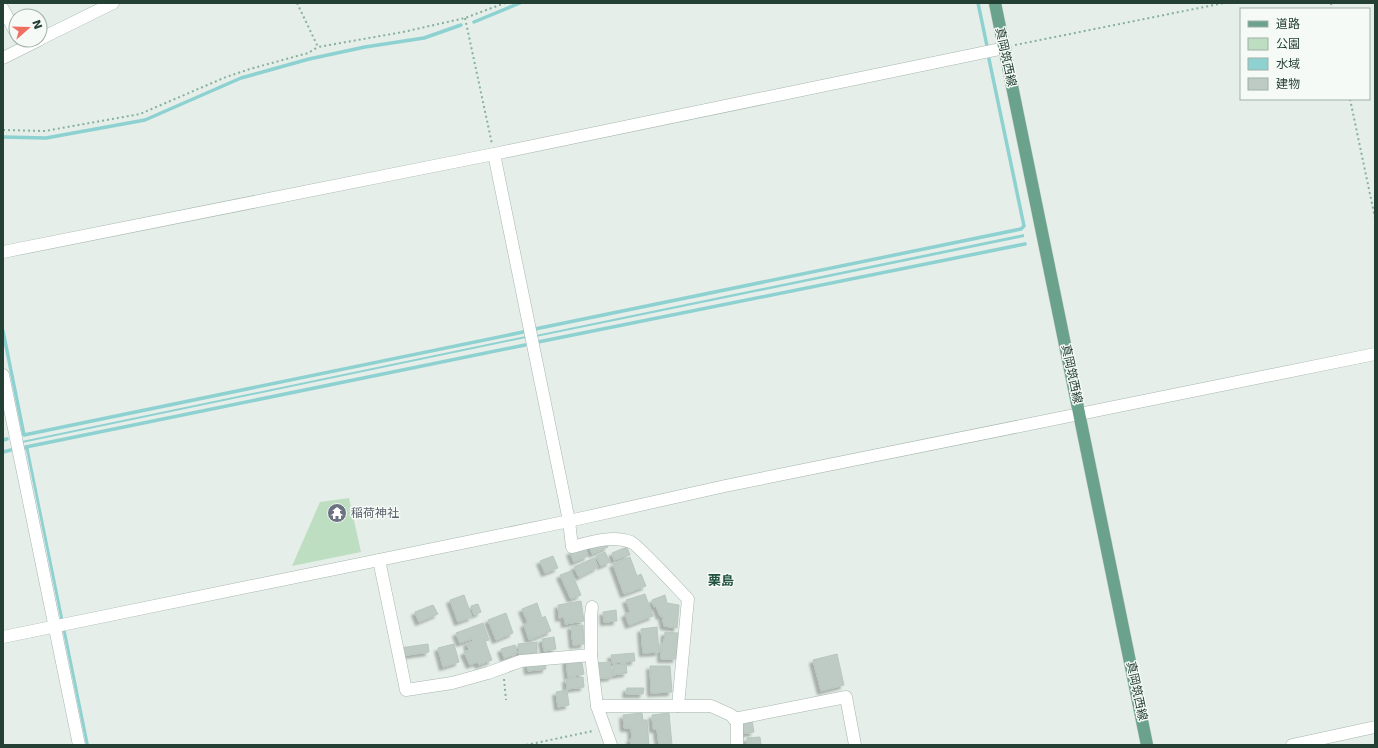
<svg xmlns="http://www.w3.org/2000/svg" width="1378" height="748" font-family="'DejaVu Sans','Noto Sans JP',sans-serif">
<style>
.green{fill:#bedec2}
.water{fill:#8ed1d1}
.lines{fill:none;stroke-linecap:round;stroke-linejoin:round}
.stream{stroke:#8ed1d1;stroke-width:3.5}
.building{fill:#bdcbc4;stroke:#b7c7be;filter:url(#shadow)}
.minor-casing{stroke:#a7b6ae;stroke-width:13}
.major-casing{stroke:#c2c9c6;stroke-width:13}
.path{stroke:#86b19d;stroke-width:2;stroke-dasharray:2 3;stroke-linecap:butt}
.minor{stroke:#fff;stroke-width:12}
.major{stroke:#6aa28b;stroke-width:12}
.labels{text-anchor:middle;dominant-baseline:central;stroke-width:3;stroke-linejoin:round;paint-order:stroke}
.street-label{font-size:12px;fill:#243f34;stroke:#f5faf7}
.worship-label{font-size:12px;fill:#5b616d;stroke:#f5faf7;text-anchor:start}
.neighbourhood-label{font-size:13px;font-weight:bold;fill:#20513e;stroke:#f5faf7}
</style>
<defs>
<filter id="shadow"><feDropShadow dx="-3.5" dy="3.5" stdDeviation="1" flood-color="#0004"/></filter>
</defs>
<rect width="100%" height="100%" fill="#e5eee8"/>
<polygon class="green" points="349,498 361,552 292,566 320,502"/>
<g class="water">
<polygon points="1024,234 1024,237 536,337 536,335"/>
<polygon points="526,336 526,338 22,443 22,441"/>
<polygon points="25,445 27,445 28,446 89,745 86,745"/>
</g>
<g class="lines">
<g class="stream">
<polyline points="978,3 987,46"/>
<polyline points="474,22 520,3"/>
<polyline points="3,137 46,138 145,120 241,78 309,59 365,47 424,38 461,25"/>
<polyline points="535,329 1021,229 1024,226 989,59"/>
<polyline points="3,331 24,435 523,332"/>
<polyline points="538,342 1025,244"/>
<polyline points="3,440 7,439"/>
<polyline points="26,448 26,447 525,345"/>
<polyline points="3,452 11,450"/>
</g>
</g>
<g class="building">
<polygon points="606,542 608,547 592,554 589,545"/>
<polygon points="584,546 588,556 574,562 570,552"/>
<polygon points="627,547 630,555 614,560 612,553"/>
<polygon points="605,552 610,562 601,566 596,556"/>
<polygon points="553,556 558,568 545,573 540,561"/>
<polygon points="630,557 637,576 641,574 646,586 624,594 613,564"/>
<polygon points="594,558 598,567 579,577 574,567"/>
<polygon points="571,571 581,595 571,599 560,575"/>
<polygon points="645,594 653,616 629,625 625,614 630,612 626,600"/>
<polygon points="464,595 472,617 458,622 450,600"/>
<polygon points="665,595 667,603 679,605 677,628 664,626 662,615 660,616 656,606 654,607 652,600"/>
<polygon points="581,601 584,621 565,624 564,617 559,618 558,605"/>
<polygon points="537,603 542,618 545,616 551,631 529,640 524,624 528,623 522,609"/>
<polygon points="478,604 481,612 474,615 471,606"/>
<polygon points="433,605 438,614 419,622 415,612"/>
<polygon points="616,610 617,621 604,622 603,612"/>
<polygon points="506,613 513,633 496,640 488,620"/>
<polygon points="483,623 489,640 485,641 492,660 479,665 477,662 470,665 464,652 469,650 467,643 473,641 472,639 460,643 456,633"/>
<polygon points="583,625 584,644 573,645 571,626"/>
<polygon points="657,627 659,652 643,653 641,629"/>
<polygon points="665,632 678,633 676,659 661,659 661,643 664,643"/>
<polygon points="554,637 556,649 544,651 542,639"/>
<polygon points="537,642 537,653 519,654 518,644"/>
<polygon points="428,644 429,652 401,656 400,648"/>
<polygon points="454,644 459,662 443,667 438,648"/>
<polygon points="515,645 517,653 504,658 501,649"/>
<polygon points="634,653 635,661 612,663 611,655"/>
<polygon points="837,654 844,685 821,691 813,660"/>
<polygon points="581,658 584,674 568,677 566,660"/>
<polygon points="545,661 546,669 528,671 527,663"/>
<polygon points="610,662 612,677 595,679 594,663"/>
<polygon points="626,664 627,673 613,675 613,665"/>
<polygon points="650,666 670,666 672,692 651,693"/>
<polygon points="583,677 584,687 567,689 566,679"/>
<polygon points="627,688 644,688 643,694 626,694"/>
<polygon points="567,690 569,705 558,707 556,692"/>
<polygon points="642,713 643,720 647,720 649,745 631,745 630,739 632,739 631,728 624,728 623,715"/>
<polygon points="669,713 672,745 659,745 657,729 653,729 652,715"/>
<polygon points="752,720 754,732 741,734 739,722"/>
<polygon points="760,737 761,745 747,745 747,738"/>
</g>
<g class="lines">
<defs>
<g id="minor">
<polyline points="3,9 16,33"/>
<polyline points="40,39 113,3"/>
<polyline points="3,58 39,40"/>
<path d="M494 154 569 521 572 547C591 542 612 535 631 542 637 544 680 591 688 599L678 706"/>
<polyline points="3,252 494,154 1005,48"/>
<polyline points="3,375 79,745"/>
<polyline points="379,560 406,690 452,683 488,673 521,661 591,655 597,706 611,745"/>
<polyline points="3,637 569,521 725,486 1375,354"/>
<polyline points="591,655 591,615 592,607"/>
<polyline points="597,706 711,706 731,715 737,722 737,745"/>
<polyline points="734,719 846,697 855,745"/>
<polyline points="1292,745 1375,727"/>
</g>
<polyline id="major" points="995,3 1147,745"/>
</defs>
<use href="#minor" class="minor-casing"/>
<use href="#major" class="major-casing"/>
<g class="path">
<polyline points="297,3 318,47 403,32 465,18 505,3"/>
<polyline points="1331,3 1332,9"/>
<polyline points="465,18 492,144"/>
<polyline points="1015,45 1224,3"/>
<polyline points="1350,99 1375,218"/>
<polyline points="3,130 45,131 140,114 226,77 250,69 308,53 318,47"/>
<polyline points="504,679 506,700"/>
<polyline points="526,745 593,731"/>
</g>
<use href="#minor" class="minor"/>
<use href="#major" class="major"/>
</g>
<defs>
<symbol id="temple-disc" viewBox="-11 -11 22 22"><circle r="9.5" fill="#6b7280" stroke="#f5faf7"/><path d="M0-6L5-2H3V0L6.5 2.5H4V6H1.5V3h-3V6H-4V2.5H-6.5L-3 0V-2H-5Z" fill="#fff"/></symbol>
</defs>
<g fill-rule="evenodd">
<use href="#temple-disc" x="326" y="502" width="22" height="22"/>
</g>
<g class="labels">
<g class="street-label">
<text transform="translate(1006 57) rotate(78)">真岡筑西線</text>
<text transform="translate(1072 374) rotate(78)">真岡筑西線</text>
<text transform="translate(1137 691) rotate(78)">真岡筑西線</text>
</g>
<g class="worship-label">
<text x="351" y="513">稲荷神社</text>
</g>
<g class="neighbourhood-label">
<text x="721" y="580">栗島</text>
</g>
</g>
<rect width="1378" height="748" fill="none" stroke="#243f34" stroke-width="8"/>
<rect x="1240" y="8" width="130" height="92" fill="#f5faf7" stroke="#a1afa9"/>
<rect x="1248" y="21" width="20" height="6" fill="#6aa28b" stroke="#a1afa9"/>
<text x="1276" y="28" font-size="12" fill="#243f34">道路</text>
<rect x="1248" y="38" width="20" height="12" fill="#bedec2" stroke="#a1afa9"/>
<text x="1276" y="48" font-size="12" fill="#243f34">公園</text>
<rect x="1248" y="58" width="20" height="12" fill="#8ed1d1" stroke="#a1afa9"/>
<text x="1276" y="68" font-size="12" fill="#243f34">水域</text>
<rect x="1248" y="78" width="20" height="12" fill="#bdcbc4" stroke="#a1afa9"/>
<text x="1276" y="88" font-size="12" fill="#243f34">建物</text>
<g transform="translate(28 28) rotate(70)"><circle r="19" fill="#f5faf7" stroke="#a1afa9"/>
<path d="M0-3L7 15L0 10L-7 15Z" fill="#ef6f61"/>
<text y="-6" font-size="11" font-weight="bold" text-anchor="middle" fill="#243f34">N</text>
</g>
</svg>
